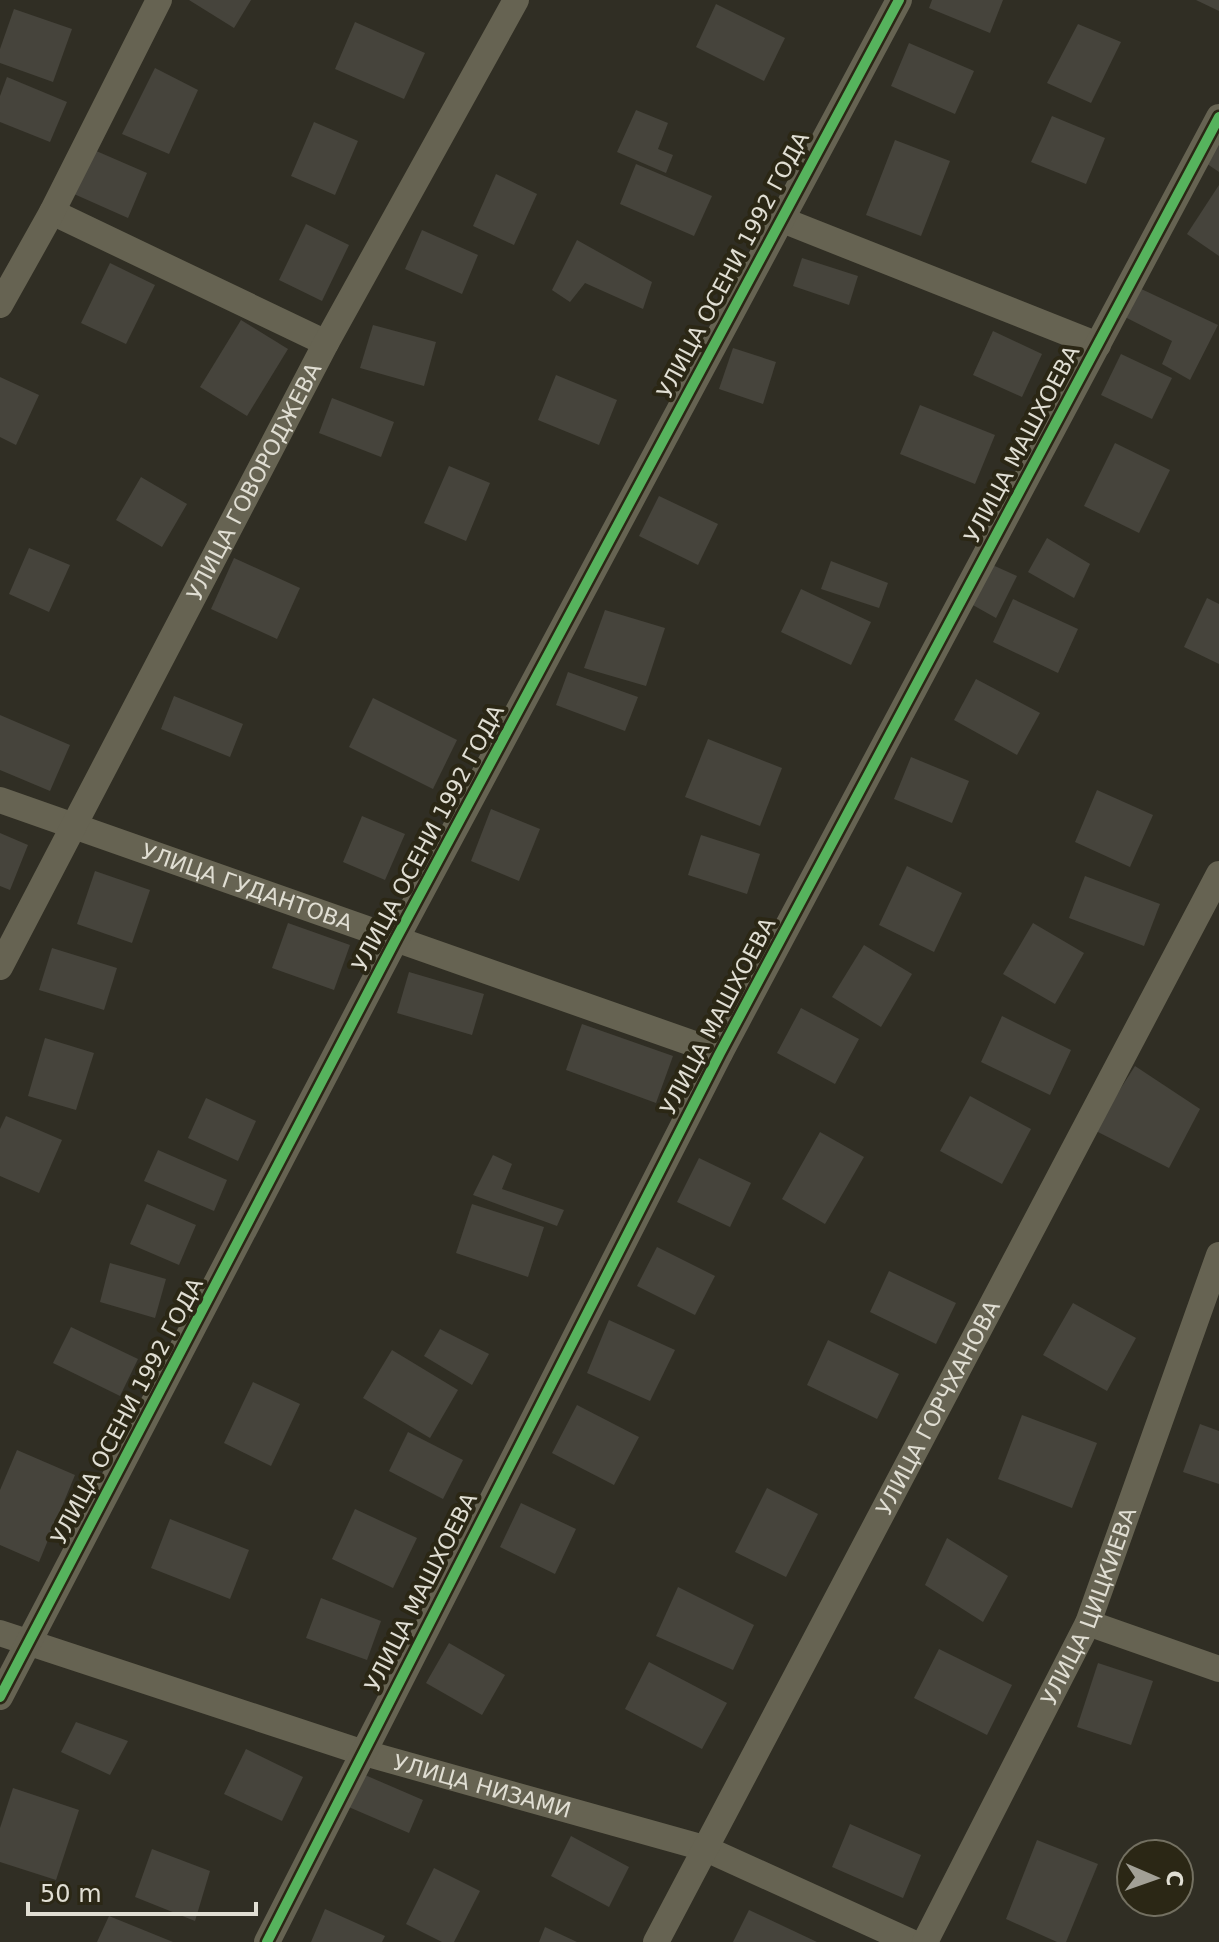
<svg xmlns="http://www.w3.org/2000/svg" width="1219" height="1942" font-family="'DejaVu Sans',sans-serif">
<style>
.building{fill:#46443c}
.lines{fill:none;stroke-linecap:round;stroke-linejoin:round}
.street{stroke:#666352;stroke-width:26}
.cycleway-casing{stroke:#2b2715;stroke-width:15}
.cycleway{stroke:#56b35d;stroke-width:10}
.labels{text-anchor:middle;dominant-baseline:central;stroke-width:8;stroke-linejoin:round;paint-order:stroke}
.street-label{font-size:22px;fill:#e0ded3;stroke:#2b2715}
</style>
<rect width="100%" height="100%" fill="#302e24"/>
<g class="building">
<polygon points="189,0 251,0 234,28"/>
<polygon points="932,0 1003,0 990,33 929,8"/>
<polygon points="1196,0 1219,0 1219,11"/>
<polygon points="716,4 785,38 764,81 696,47"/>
<polygon points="14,9 72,29 53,82 0,63 0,49"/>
<polygon points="355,22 425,53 404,99 335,69"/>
<polygon points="1078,24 1121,42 1091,103 1047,83"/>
<polygon points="909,43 974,71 955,114 891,86"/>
<polygon points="155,68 198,90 169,154 122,134"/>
<polygon points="7,77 67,102 50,142 0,122 0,96"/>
<polygon points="636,110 668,123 658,149 673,155 666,173 617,152"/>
<polygon points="1052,116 1105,138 1086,184 1031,162"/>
<polygon points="314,122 358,141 335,195 291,176"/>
<polygon points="1219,128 1219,172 1200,159"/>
<polygon points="895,140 950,161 921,236 866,215"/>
<polygon points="94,150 147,173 128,218 74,194"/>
<polygon points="636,164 712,196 694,236 620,204"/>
<polygon points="496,174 537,194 514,245 473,226"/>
<polygon points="1219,185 1219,256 1187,234"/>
<polygon points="306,224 349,245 322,301 279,280"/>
<polygon points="422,230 478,255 462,294 405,269"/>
<polygon points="577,240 652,282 643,309 585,283 570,302 552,290"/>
<polygon points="802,258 858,276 849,305 793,286"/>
<polygon points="110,263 155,285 126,344 81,323"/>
<polygon points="1137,287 1218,325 1190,380 1162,364 1172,341 1123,316"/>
<polygon points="241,320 288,349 247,416 200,387"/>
<polygon points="373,325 436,342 424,386 360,368"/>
<polygon points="993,331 1042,354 1022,397 973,375"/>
<polygon points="733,348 776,362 763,404 719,389"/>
<polygon points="1121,354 1172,378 1152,419 1101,395"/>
<polygon points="556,375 617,400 599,445 538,420"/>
<polygon points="0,377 39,395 16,445 0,437"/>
<polygon points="332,398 394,422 381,457 319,433"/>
<polygon points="920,405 995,435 975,484 900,454"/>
<polygon points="1115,443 1170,470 1139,533 1084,506"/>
<polygon points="449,466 490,483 466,541 424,523"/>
<polygon points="141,477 187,504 162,547 116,520"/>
<polygon points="659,496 718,524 698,565 639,536"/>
<polygon points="1047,538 1090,564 1074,598 1028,572"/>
<polygon points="29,548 70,565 49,612 9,594"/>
<polygon points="234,558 300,588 277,639 211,609"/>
<polygon points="831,561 888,583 879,608 821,589"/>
<polygon points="988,563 1017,576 996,618 971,604"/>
<polygon points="801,589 871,622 851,665 781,632"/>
<polygon points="1207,598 1219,604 1219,664 1184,647"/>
<polygon points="1013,599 1078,629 1058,673 993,642"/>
<polygon points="605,610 665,628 646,686 584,668"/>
<polygon points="568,672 638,697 625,731 556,705"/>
<polygon points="976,679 1040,713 1017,755 954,720"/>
<polygon points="174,696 243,724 230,757 161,729"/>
<polygon points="373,698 457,740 433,789 349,747"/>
<polygon points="0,715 70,745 50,791 0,770"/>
<polygon points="708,739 782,768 760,826 685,797"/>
<polygon points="911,757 969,781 952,823 894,799"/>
<polygon points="1097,790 1153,815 1130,867 1075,842"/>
<polygon points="491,809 540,829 519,881 471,861"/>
<polygon points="362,816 405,834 385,880 343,862"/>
<polygon points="0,833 28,845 10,890 0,886"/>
<polygon points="701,835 760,854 747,894 688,875"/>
<polygon points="907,866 962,893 934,952 879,925"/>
<polygon points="95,871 150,890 132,943 77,924"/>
<polygon points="1085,876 1160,904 1144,946 1069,918"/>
<polygon points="288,923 350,945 334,990 272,968"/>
<polygon points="1033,923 1084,953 1055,1004 1003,974"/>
<polygon points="864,945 912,974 881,1027 832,997"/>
<polygon points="52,948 117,968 104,1010 39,990"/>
<polygon points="409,972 484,994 472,1035 397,1013"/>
<polygon points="801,1008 859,1039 835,1084 777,1053"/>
<polygon points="1002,1016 1071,1050 1050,1095 981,1062"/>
<polygon points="582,1024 673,1056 656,1103 566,1070"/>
<polygon points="45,1038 94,1053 76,1110 28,1096"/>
<polygon points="1135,1066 1200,1109 1169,1168 1094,1130"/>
<polygon points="970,1096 1031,1129 1002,1184 940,1151"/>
<polygon points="206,1098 256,1121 238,1161 188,1138"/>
<polygon points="6,1116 62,1140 39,1193 0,1176 0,1129"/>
<polygon points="820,1132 864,1157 825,1224 782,1199"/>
<polygon points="158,1150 227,1180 214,1211 144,1181"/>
<polygon points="493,1155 512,1164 502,1189 564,1210 557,1226 473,1195"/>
<polygon points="699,1158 751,1183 730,1227 677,1202"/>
<polygon points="147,1204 196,1225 179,1265 130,1244"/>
<polygon points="472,1204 544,1227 528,1277 456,1253"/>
<polygon points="657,1247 715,1276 695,1315 637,1286"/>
<polygon points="110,1263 166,1279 155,1318 100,1302"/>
<polygon points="889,1271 956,1303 936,1344 870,1312"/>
<polygon points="1073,1303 1136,1338 1107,1391 1043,1355"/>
<polygon points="609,1320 675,1350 650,1401 587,1373"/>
<polygon points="71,1327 138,1359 120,1396 53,1363"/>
<polygon points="440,1329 489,1354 472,1385 424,1356"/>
<polygon points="828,1340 899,1374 877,1419 807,1385"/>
<polygon points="392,1350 458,1390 430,1438 363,1398"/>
<polygon points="253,1382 300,1404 271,1466 224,1443"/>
<polygon points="577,1405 639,1437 614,1485 552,1453"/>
<polygon points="1022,1415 1097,1443 1072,1508 998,1479"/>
<polygon points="1200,1424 1219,1431 1219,1484 1183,1472"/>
<polygon points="408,1432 463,1460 443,1499 389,1471"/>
<polygon points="17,1450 75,1475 39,1562 0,1545 0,1490"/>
<polygon points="767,1488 818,1514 786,1577 735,1552"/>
<polygon points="521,1503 576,1529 555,1574 500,1547"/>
<polygon points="355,1509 417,1538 393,1588 332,1559"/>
<polygon points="170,1519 249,1550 230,1599 151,1568"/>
<polygon points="947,1538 1008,1576 983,1622 925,1585"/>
<polygon points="678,1587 754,1625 733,1670 656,1636"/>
<polygon points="321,1598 381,1621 367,1660 306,1638"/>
<polygon points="449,1643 505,1675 482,1715 426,1683"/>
<polygon points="939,1649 1012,1685 987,1735 914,1698"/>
<polygon points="649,1662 727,1703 702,1749 625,1709"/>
<polygon points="1098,1663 1153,1681 1131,1745 1077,1727"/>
<polygon points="76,1722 128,1741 110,1775 61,1752"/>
<polygon points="246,1749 303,1777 282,1821 224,1794"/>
<polygon points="358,1772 423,1800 409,1833 344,1805"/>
<polygon points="13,1788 79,1810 56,1880 0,1862 0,1828"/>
<polygon points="850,1824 921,1855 903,1898 832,1867"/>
<polygon points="571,1836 629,1867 609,1907 551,1876"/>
<polygon points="1037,1840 1098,1864 1066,1942 1057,1942 1006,1919"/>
<polygon points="152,1849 210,1871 195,1921 135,1897"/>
<polygon points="434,1868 480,1891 454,1942 442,1942 406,1924"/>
<polygon points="325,1909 385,1936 382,1942 311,1942"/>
<polygon points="749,1910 817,1942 733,1942"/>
<polygon points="109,1916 173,1942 97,1942"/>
<polygon points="545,1927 577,1942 539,1942"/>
</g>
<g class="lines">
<g class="street">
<polyline points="52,212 326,343"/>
<polyline points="780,219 1098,345"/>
<polyline points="0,305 52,212 159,0"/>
<path id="s1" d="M0 800 720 1053"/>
<path id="s2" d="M0 967 326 343 516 0"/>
<polyline points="1088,1623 1219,1669"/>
<path id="s3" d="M0 1633 361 1752 704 1848 911 1942"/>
<polyline points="0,1697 396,939 899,0"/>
<polyline points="267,1942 720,1053 1219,117"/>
<path id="s4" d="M656 1942 1219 874"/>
<path id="s5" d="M925 1942 1088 1623 1219 1255"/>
</g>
<defs>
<g id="cycleway">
<polyline points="0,1697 396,939 899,0"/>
<polyline points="267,1942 720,1053 1219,117"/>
</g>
</defs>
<use href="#cycleway" class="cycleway-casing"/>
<use href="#cycleway" class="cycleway"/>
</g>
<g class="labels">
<g class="street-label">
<text transform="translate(733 265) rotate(-62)">УЛИЦА ОСЕНИ 1992 ГОДА</text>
<text transform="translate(1022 444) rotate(-62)">УЛИЦА МАШХОЕВА</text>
<text stroke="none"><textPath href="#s2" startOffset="548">УЛИЦА ГОВОРОДЖЕВА</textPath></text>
<text transform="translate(428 838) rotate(-62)">УЛИЦА ОСЕНИ 1992 ГОДА</text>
<text stroke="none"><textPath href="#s1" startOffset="262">УЛИЦА ГУДАНТОВА</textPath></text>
<text transform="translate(718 1016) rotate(-62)">УЛИЦА МАШХОЕВА</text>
<text stroke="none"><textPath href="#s4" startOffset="604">УЛИЦА ГОРЧХАНОВА</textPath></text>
<text transform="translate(127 1411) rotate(-62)">УЛИЦА ОСЕНИ 1992 ГОДА</text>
<text transform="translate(421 1592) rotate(-63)">УЛИЦА МАШХОЕВА</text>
<text stroke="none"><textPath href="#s5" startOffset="374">УЛИЦА ЦИЦКИЕВА</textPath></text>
<text stroke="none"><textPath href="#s3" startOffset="506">УЛИЦА НИЗАМИ</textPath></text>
</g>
</g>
<g transform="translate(1155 1878) rotate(92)"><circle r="38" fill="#2b2715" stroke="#737061" stroke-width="2"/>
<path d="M0-6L14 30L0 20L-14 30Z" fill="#a2a096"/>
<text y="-12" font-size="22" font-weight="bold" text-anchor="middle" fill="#e0ded3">С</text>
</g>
<path d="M28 1902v12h228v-12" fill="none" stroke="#e0ded3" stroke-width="4"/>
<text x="40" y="1902" font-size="24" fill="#e0ded3" stroke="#2b2715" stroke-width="6" paint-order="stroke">50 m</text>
</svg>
